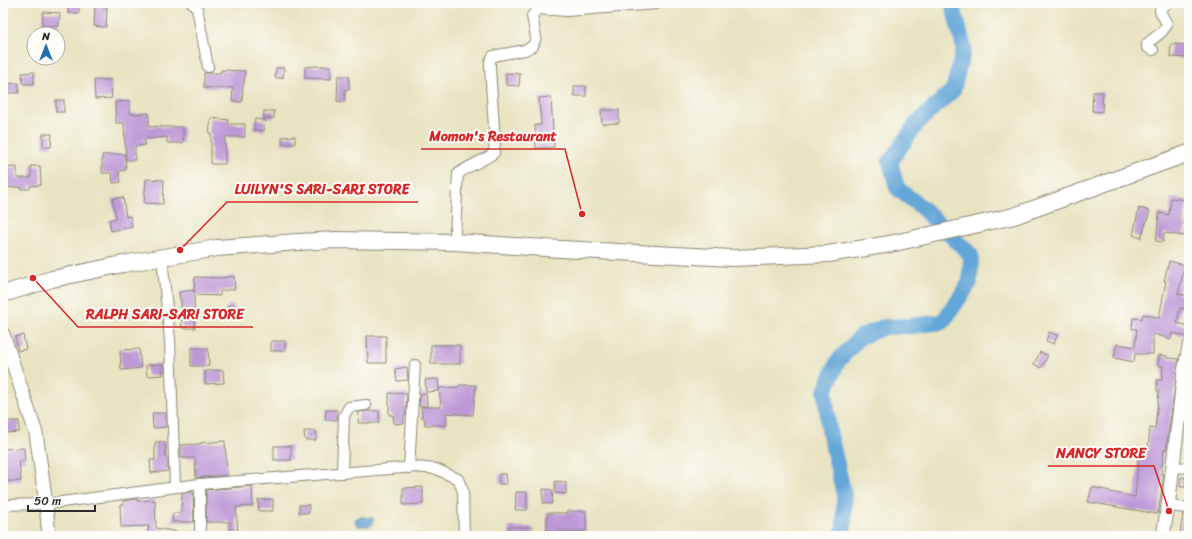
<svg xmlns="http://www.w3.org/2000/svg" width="1192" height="539" font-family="Sriracha,sans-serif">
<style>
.water{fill:url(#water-rules);stroke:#476882}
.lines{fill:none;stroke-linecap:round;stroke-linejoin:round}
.river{stroke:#63a6d8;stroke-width:16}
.building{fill:#bd98d7}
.minor-casing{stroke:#8a8776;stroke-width:12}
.tertiary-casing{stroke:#8a8776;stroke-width:15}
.primary-casing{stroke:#8a8776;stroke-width:18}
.minor{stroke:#fff;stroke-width:10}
.tertiary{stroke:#fff;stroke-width:13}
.primary{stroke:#fff;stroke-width:16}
.leader{fill:none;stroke:#d62828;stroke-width:1.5}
.callout-dot{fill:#d62828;stroke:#fdfcf7;stroke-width:1.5}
.callout-label{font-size:14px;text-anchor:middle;font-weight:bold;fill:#d62828;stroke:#fdfcf7;stroke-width:4;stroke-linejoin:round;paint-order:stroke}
</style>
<defs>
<pattern id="water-rules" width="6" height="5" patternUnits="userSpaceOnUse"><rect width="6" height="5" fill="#63a6d8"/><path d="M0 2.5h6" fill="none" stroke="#5287af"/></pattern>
</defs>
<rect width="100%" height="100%" fill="#fdfcf7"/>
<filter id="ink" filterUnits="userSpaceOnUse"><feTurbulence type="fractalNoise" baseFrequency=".025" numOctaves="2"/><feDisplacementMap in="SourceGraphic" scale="8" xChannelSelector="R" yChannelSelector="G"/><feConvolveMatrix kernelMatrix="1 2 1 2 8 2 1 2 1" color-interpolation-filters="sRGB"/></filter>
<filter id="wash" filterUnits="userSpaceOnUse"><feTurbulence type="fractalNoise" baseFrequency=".012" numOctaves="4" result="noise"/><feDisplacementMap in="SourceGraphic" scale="16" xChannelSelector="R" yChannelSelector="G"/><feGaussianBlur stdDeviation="0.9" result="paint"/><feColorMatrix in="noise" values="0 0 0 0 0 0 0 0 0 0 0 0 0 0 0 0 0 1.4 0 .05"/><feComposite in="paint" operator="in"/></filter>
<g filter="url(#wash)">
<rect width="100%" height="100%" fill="#e8e3c1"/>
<polygon class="water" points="361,517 373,518 373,524 370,526 357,526 355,520 357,518"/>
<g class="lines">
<polyline class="river" points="842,536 844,526 844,495 829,430 825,391 838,361 860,337 884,327 910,326 943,322 970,282 971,255 921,207 897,188 890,162 917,123 953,90 964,48 952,3"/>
</g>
<g id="blocks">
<g class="building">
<rect x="68" y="3" width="11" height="10"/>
<polygon points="95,7 107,7 106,27 94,26"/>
<polygon points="43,12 60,13 59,26 42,26"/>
<polygon points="1171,44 1189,45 1189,58 1170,57"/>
<polygon points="318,66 331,66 331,79 305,78 305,67"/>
<polygon points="276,68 284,68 283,78 275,78"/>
<polygon points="221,70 245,71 244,84 243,84 242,102 232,101 233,88 204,88 204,73 221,73"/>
<polygon points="34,72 34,84 23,84 22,73"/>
<polygon points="506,73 520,74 519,86 506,85"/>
<polygon points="338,76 349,76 349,90 345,89 345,102 337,101"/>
<polygon points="94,80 111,80 112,98 95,99"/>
<polygon points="19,83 19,93 9,93 9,92 3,92 3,84"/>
<rect x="574" y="86" width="12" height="10"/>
<polygon points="1093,92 1103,92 1102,112 1092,111"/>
<polygon points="551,97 554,147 536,148 535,125 541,125 539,98"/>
<rect x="56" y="100" width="8" height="12"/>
<polygon points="130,101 130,114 149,113 149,127 161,126 161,127 183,127 183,143 167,143 167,137 144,139 145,145 135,146 135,160 126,160 124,123 116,123 115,102"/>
<polygon points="601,110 619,110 619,123 602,124"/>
<rect x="264" y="111" width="10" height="7"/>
<polygon points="211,118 229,120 228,124 245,124 245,137 225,137 225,164 211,164 211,133 209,133"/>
<polygon points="255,119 265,120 264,131 254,130"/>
<polygon points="43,134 52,134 51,147 43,147"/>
<polygon points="295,136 295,144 282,144 282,137"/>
<polygon points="125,154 126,170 119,171 121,182 113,183 112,173 102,173 102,155"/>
<polygon points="31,166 40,166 41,185 30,186 30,189 21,189 21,187 3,188 3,168 17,167 17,178 31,178"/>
<polygon points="146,179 164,180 163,204 144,203"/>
<polygon points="123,197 126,217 130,216 132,227 111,231 109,220 116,218 112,199"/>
<polygon points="1171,198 1187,200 1184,224 1186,224 1184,236 1164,233 1163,242 1156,241 1159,213 1169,215"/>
<polygon points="1139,208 1150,211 1141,238 1133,235"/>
<polygon points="1169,261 1185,265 1178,294 1189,296 1189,309 1180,308 1177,323 1189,326 1189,337 1172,333 1171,339 1153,334 1153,354 1135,354 1134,362 1114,358 1117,344 1135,347 1137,329 1132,329 1133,318 1142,319 1143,314 1159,318 1166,281 1164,281"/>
<polygon points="234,276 235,289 220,291 220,296 194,295 195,328 182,328 181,300 180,300 179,292 194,290 194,293 195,277 222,278"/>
<polygon points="234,305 235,313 227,314 227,306"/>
<polygon points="1049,332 1057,335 1054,344 1046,341"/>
<polygon points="23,335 26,349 18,351 15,337"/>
<polygon points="367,336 386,336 386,363 368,363"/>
<rect x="271" y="341" width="14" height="10"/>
<rect x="431" y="345" width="29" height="19"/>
<polygon points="191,348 208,348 209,366 191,366"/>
<polygon points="139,349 141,368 121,370 120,350"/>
<polygon points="1040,352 1048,356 1041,368 1034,364"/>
<polygon points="1159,355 1167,356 1167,358 1179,359 1166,450 1164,449 1161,474 1164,474 1158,514 1088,502 1092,487 1110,491 1110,492 1135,497 1139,450 1148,451 1150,428 1155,429 1159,391 1157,391 1157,380 1162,380 1163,366 1158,366"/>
<polygon points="162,364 163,375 147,376 146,365"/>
<polygon points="407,367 408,380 397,381 395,369"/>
<polygon points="223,370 224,383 205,384 205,371"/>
<polygon points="438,379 439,391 426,392 425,380"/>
<polygon points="459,385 476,385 473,415 446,413 447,425 425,425 425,418 422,418 421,407 441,407 439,388 459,387"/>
<polygon points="389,393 407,394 406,415 404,415 404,423 394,424 393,415 389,415"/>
<polygon points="426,393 427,406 419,406 420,394"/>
<polygon points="326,410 337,410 337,420 325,420"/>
<polygon points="367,411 379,411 379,423 358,423 359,412"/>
<polygon points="152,413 166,413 166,427 153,428"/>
<polygon points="3,421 19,421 19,432 3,433"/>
<polygon points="304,431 316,431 316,440 305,440"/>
<polygon points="225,441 227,475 196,478 195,458 181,458 181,445 200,444 200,443"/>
<polygon points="155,442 165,442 166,459 168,459 168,471 151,473 150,460 155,460"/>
<rect x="274" y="446" width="17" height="14"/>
<polygon points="24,448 25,461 19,461 21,481 3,481 3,449"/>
<polygon points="499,474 506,474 507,484 499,484"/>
<polygon points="1181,477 1189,478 1189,487 1180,487"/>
<polygon points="555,481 566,482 566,494 555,493"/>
<polygon points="252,486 253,506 236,507 238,534 230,534 230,522 206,522 206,490"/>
<polygon points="423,487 423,504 403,505 403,488"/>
<polygon points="543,489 553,490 552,504 543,503"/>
<polygon points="193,492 194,522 172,522 173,513 181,513 182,493"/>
<polygon points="516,492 527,492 527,510 515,510"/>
<polygon points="137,499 137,501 155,500 156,528 179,532 179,536 147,536 149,526 121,527 120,505 123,505 123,501"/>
<polygon points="273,499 273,511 259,511 258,500"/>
<rect x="299" y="505" width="10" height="8"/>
<polygon points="567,511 586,511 586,531 558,531 558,535 547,535 547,513 567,513"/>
<polygon points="1183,514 1189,514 1189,535 1180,534"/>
<rect x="509" y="527" width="23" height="9"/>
</g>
</g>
</g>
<g filter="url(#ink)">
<use href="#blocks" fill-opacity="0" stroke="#8a8776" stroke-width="1"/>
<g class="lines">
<defs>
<g id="minor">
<polyline points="192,3 197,8 208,67"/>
<path d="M1153 50 1147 47V44C1154 37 1164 33 1167 24L1160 11V9L1168 3"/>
<path d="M454 242C457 219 456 197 458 174 469 165 482 162 494 153L495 142 490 68V61L493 56 525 50 533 46 536 37 532 16 537 9 567 11 656 4"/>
<polyline points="162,257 170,340 175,487"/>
<polyline points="1178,416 1189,417"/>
<polyline points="1172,467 1189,468"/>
<polyline points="409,468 415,365"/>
<polyline points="342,473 344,416 349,407 366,405"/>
<polyline points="200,484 200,536"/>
<polyline points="3,505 46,504 200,484 415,467 436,469 458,479 463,491 464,536"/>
<polyline points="1167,506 1189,508"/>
</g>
<g id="tertiary">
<polyline points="3,334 36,433 46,504 49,536"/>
<polyline points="1163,536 1169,499 1184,372 1189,347"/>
</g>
<polyline id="primary" points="3,294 52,279 123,264 217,248 298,242 337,240 454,242 561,249 732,258 828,254 890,244 1014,216 1189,153"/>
</defs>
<use href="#minor" class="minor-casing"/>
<use href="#tertiary" class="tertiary-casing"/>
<use href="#primary" class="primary-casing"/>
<use href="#minor" class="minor"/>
<use href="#tertiary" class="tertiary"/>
<use href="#primary" class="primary"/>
</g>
</g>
<path class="leader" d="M582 214L565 149H421M180 250L227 202H418M33 278L78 327H253M1169 511L1154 466H1048"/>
<g class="callout-dot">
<circle cx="582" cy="214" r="4"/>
<circle cx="180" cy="250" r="4"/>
<circle cx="33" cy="278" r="4"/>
<circle cx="1169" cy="511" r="4"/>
</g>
<g class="callout-label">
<text x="493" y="141">Momon's Restaurant</text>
<text x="322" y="194">LUILYN'S SARI-SARI STORE</text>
<text x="165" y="319">RALPH SARI-SARI STORE</text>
<text x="1101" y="458">NANCY STORE</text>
</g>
<rect width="1192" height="539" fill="none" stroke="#fdfcf7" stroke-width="16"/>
<g transform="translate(46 46)"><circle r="19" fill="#fdfcf7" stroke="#a9a8a5"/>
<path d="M0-3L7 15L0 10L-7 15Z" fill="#1f6fb2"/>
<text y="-6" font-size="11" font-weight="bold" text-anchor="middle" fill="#2b2b2b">N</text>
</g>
<path d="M28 505v6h67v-6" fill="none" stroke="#2b2b2b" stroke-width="2"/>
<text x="34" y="505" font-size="12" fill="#2b2b2b" stroke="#fdfcf7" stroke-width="3" paint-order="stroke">50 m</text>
</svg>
